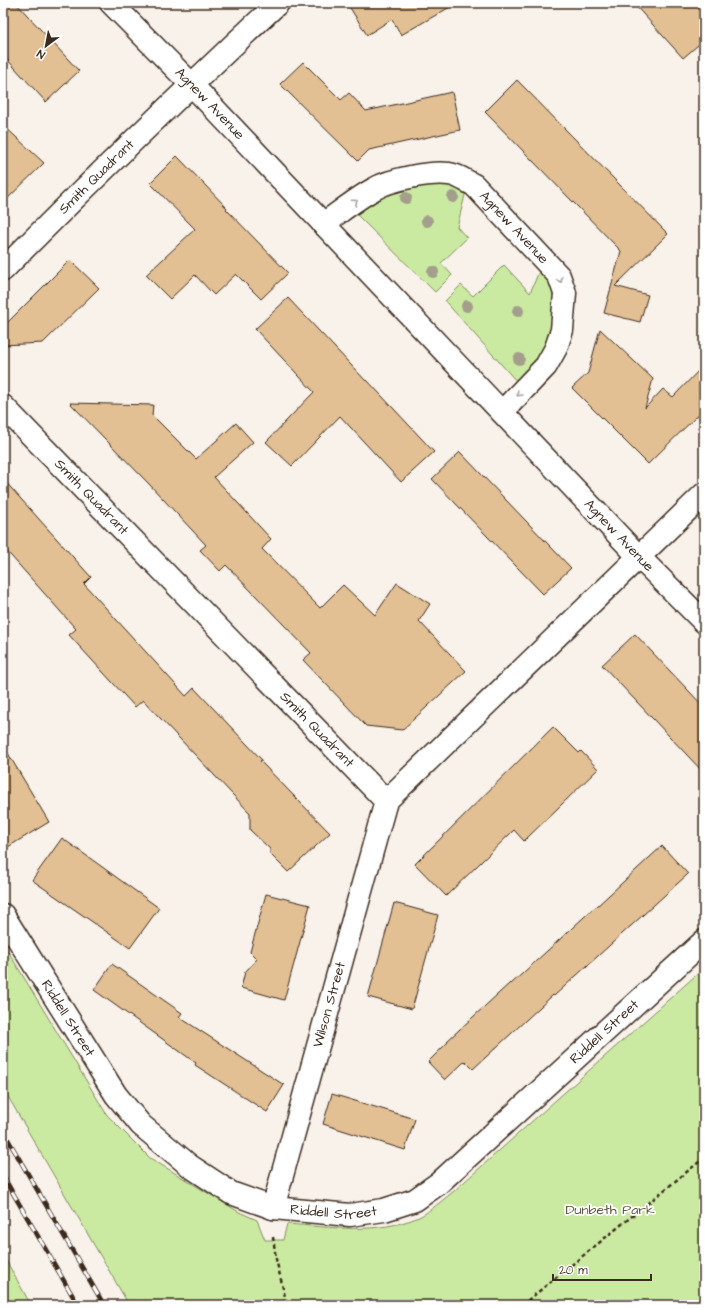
<svg xmlns="http://www.w3.org/2000/svg" width="707" height="1308" font-family="'Architects Daughter',sans-serif">
<style>
.green{fill:#cbeaa1;stroke:#838a60}
.building{fill:#e2c094;stroke:#3b2a1e}
.lines{fill:none;stroke-linecap:round;stroke-linejoin:round}
.minor-casing{stroke:#3b2a1e;stroke-width:25}
.path{stroke:#3b2a1e;stroke-width:2.5;stroke-dasharray:4 3;stroke-linecap:butt}
.minor{stroke:#fff;stroke-width:22}
.rail-casing{stroke:#3b2a1e;stroke-width:4.5}
.rail{stroke:#fff;stroke-width:3;stroke-dasharray:9;stroke-linecap:butt}
.tree{fill:#a49e8c}
.oneway{stroke:#a79f9a}
.labels{text-anchor:middle;dominant-baseline:central;stroke-width:3.5;stroke-linejoin:round;paint-order:stroke}
.street-label{font-size:14px;fill:#3b2a1e;stroke:#fff}
.park-label{font-size:14px;fill:#5f5a3f;stroke:#fff}
</style>
<rect width="100%" height="100%" fill="#f9f2ea"/>
<filter id="ink" filterUnits="userSpaceOnUse"><feTurbulence type="fractalNoise" baseFrequency=".025" numOctaves="2"/><feDisplacementMap in="SourceGraphic" scale="8" xChannelSelector="R" yChannelSelector="G"/><feConvolveMatrix kernelMatrix="1 2 1 2 8 2 1 2 1" color-interpolation-filters="sRGB"/></filter>
<g filter="url(#ink)">
<g class="green">
<polygon points="449,182 466,191 457,227 467,238 441,263 452,275 435,292 354,212 363,205 401,188"/>
<path d="M504 265 530 293 540 269C543 274 548 279 551 284 564 312 549 347 531 370 528 375 522 378 517 382L445 301 461 285 473 296Z"/>
<path d="M3 943 107 1115 150 1158 239 1212 257 1220 265 1240H283L287 1224C331 1227 377 1235 419 1217 429 1212 444 1199 454 1191L704 968V1305H129L3 1088Z"/>
<polygon points="3,1255 31,1305 3,1305"/>
</g>
<g class="building">
<polygon points="3,3 16,3 79,71 46,102 3,55"/>
<polygon points="347,3 457,3 401,35 392,19 367,35"/>
<polygon points="633,3 704,3 704,40 683,58"/>
<polygon points="303,62 341,100 349,93 366,111 452,92 460,130 369,150 358,161 280,84"/>
<polygon points="517,80 668,234 615,286 648,295 640,322 604,313 621,251 485,112"/>
<polygon points="3,125 44,163 3,203"/>
<polygon points="177,156 227,208 226,209 288,273 261,299 236,274 214,295 195,275 170,299 146,275 195,229 150,183"/>
<polygon points="70,260 99,288 43,343 3,345 3,327"/>
<polygon points="288,298 366,381 367,380 434,452 401,482 340,416 292,466 266,442 314,392 255,329"/>
<polygon points="600,329 653,379 645,408 663,389 673,397 704,365 704,409 648,464 572,388 588,373"/>
<polygon points="70,403 153,405 152,415 196,459 236,423 253,442 214,477 271,539 262,549 320,608 343,585 375,615 397,583 430,604 419,621 466,671 402,730 366,726 303,660 311,653 226,565 220,571 200,550 206,545 149,484"/>
<polygon points="460,452 571,568 543,594 432,479"/>
<polygon points="3,479 91,577 84,584 186,696 194,688 262,760 260,761 330,833 288,872 270,854 270,849 250,830 250,813 143,700 135,707 69,635 76,629 3,547"/>
<polygon points="635,634 704,707 704,773 602,665"/>
<polygon points="553,727 579,753 581,751 598,769 524,841 514,830 446,896 415,864"/>
<polygon points="3,745 49,822 3,850"/>
<polygon points="62,838 159,908 130,948 32,880"/>
<polygon points="662,846 688,874 554,996 553,995 473,1069 465,1061 445,1080 428,1062 448,1042 447,1041 510,983 511,984 595,907 596,907"/>
<polygon points="266,894 310,905 284,1000 241,988 245,972 257,959 250,952"/>
<polygon points="394,903 438,915 412,1009 368,997"/>
<polygon points="112,964 182,1013 179,1017 284,1085 267,1112 195,1065 196,1063 94,990"/>
<polygon points="332,1094 415,1119 405,1150 323,1124"/>
</g>
<g class="lines">
<defs>
<g id="minor">
<path id="s1" d="M111 3 191 84 639 557 704 622"/>
<path id="s2" d="M323 224C340 212 356 199 374 189 391 179 429 172 449 174 458 175 466 181 474 185L559 276 565 293 562 330 556 348 546 366 502 412"/>
<path id="s3" d="M3 270C93 179 185 90 278 3"/>
<path id="s4" d="M3 406 386 801 704 494"/>
<path id="s5" d="M3 915 116 1095 141 1125 190 1166 231 1193 273 1208 350 1215 384 1210 415 1200 439 1183 704 941"/>
<path id="s6" d="M273 1208 386 801"/>
</g>
</defs>
<use href="#minor" class="minor-casing"/>
<g class="path">
<polyline points="273,1237 276,1259 287,1305"/>
<polyline points="522,1305 704,1158"/>
</g>
<use href="#minor" class="minor"/>
<defs>
<g id="rail">
<polyline points="3,1131 104,1305"/>
<polyline points="3,1176 78,1305"/>
</g>
</defs>
<use href="#rail" class="rail-casing"/>
<use href="#rail" class="rail"/>
</g>
<g class="tree">
<circle cx="453" cy="197" r="6"/>
<circle cx="406" cy="198" r="6"/>
<circle cx="427" cy="221" r="6"/>
<circle cx="433" cy="272" r="6"/>
<circle cx="467" cy="306" r="6"/>
<circle cx="518" cy="311" r="6"/>
<circle cx="519" cy="359" r="6"/>
</g>
<defs><path id="oneway-chevron" d="M-2-3.5L2.5 0L-2 3.5" fill="none" stroke-width="1.6" stroke-linecap="round" stroke-linejoin="round"/></defs>
<g class="oneway">
<use href="#oneway-chevron" transform="translate(355 202) rotate(-35)"/>
<use href="#oneway-chevron" transform="translate(560 280) rotate(65)"/>
<use href="#oneway-chevron" transform="translate(519 394) rotate(133)"/>
</g>
</g>
<g class="labels">
<g class="street-label">
<text stroke="none"><textPath href="#s1" startOffset="141">Agnew Avenue</textPath></text>
<text stroke="none"><textPath href="#s3" startOffset="132">Smith Quadrant</textPath></text>
<text stroke="none"><textPath href="#s2" startOffset="225">Agnew Avenue</textPath></text>
<text stroke="none"><textPath href="#s4" startOffset="127">Smith Quadrant</textPath></text>
<text stroke="none"><textPath href="#s1" startOffset="736">Agnew Avenue</textPath></text>
<text stroke="none"><textPath href="#s4" startOffset="451">Smith Quadrant</textPath></text>
<text stroke="none"><textPath href="#s6" startOffset="211">Wilson Street</textPath></text>
<text stroke="none"><textPath href="#s5" startOffset="122">Riddell Street</textPath></text>
<text stroke="none"><textPath href="#s5" startOffset="807">Riddell Street</textPath></text>
<text stroke="none"><textPath href="#s5" startOffset="470">Riddell Street</textPath></text>
</g>
<g class="park-label">
<text x="610" y="1210">Dunbeth Park</text>
</g>
</g>
<rect width="707" height="1308" fill="none" stroke="#fff" stroke-width="16"/>
<rect x="8" y="8" width="691" height="1292" fill="none" stroke="#3b2a1e" stroke-width="1.5" filter="url(#ink)"/>
<g transform="translate(46 46) rotate(212)" stroke="#ffffff" stroke-width="3" paint-order="stroke">
<path d="M0-3L7 15L0 10L-7 15Z" fill="#3b2a1e"/>
<text y="-6" font-size="11" font-weight="bold" text-anchor="middle" fill="#3b2a1e">N</text>
</g>
<path d="M553 1274v6h98v-6" fill="none" stroke="#3b2a1e" stroke-width="2"/>
<text x="559" y="1274" font-size="12" fill="#3b2a1e" stroke="#ffffff" stroke-width="3" paint-order="stroke">20 m</text>
</svg>
